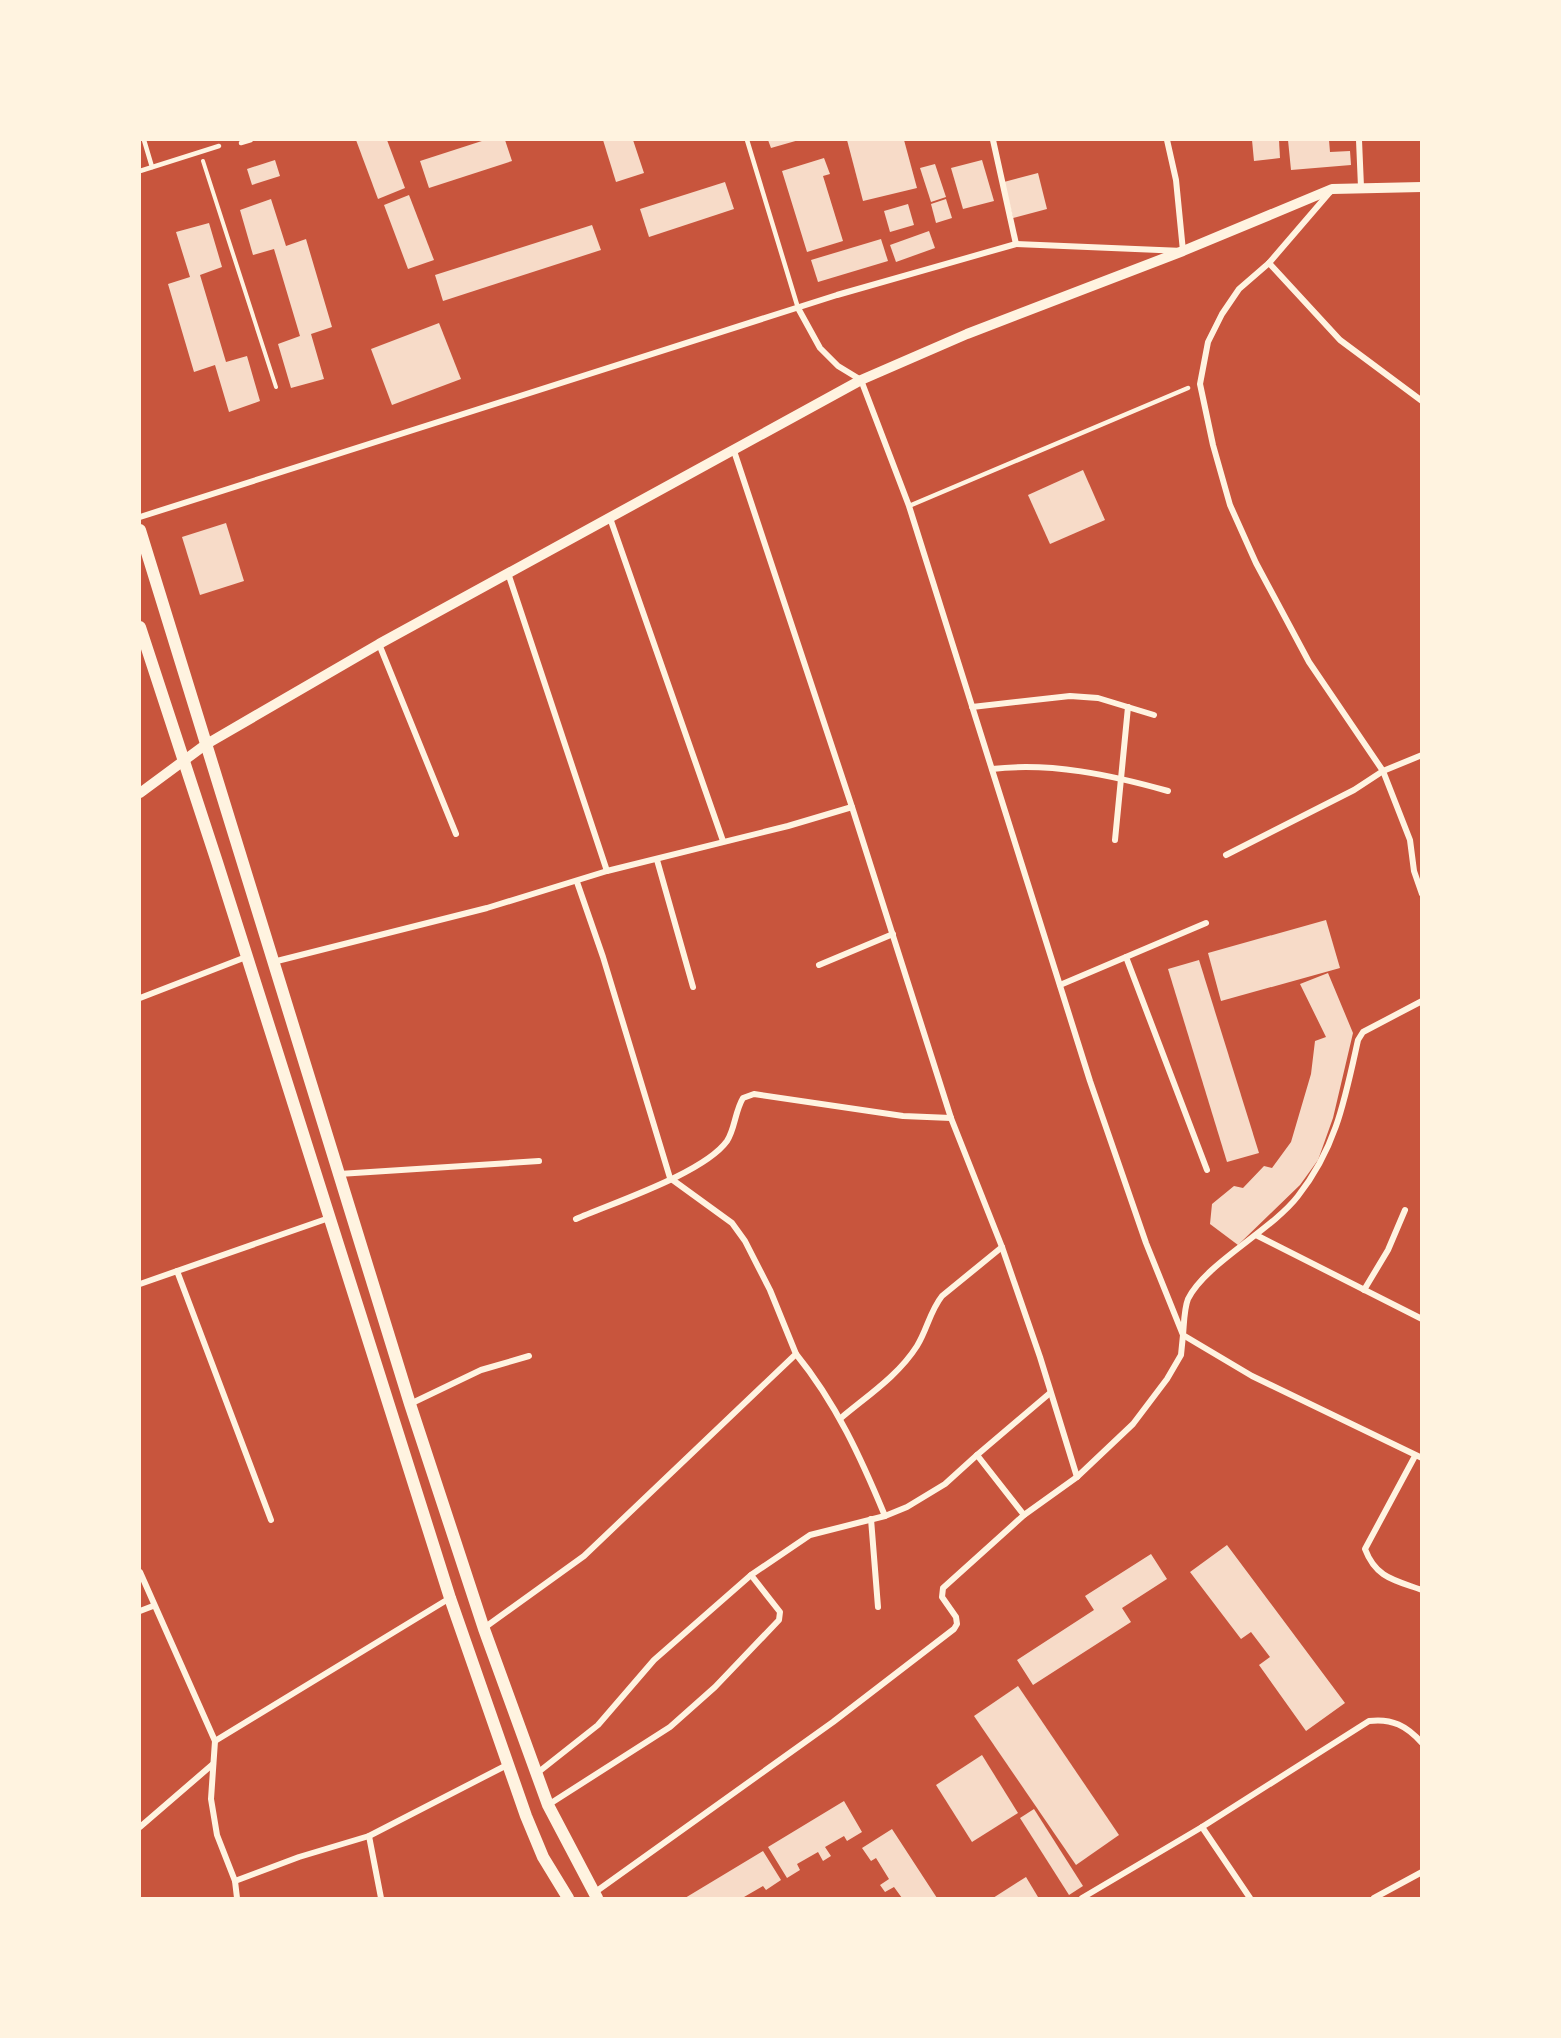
<svg xmlns="http://www.w3.org/2000/svg" width="1561" height="2038" font-family="'Noto Sans',sans-serif">
<style>
.building{fill:#f7dbc8}
.lines{fill:none;stroke-linecap:round;stroke-linejoin:round}
.path{stroke:#fff3e0;stroke-width:4}
.service{stroke:#fff3e0;stroke-width:4.5}
.minor{stroke:#fff3e0;stroke-width:6}
.tertiary{stroke:#fff3e0;stroke-width:10}
.secondary{stroke:#fff3e0;stroke-width:12}
</style>
<rect width="100%" height="100%" fill="#c8553d"/>
<g class="building">
<polygon points="356,140 387,140 405,188 378,199"/>
<polygon points="485,140 505,140 512,161 429,188 420,161"/>
<polygon points="603,140 633,140 644,173 616,182"/>
<polygon points="768,140 799,140 771,148"/>
<polygon points="847,140 904,140 917,188 863,201"/>
<polygon points="1252,140 1279,140 1280,158 1254,161"/>
<polygon points="1288,140 1329,140 1330,152 1350,151 1351,165 1291,170"/>
<polygon points="824,158 830,174 823,176 843,241 807,252 782,171"/>
<polygon points="275,160 280,176 252,185 247,169"/>
<polygon points="982,160 994,201 963,209 951,168"/>
<polygon points="935,164 946,197 931,202 920,168"/>
<polygon points="1038,173 1047,209 1013,218 1004,182"/>
<polygon points="725,182 734,209 649,237 640,209"/>
<polygon points="409,195 434,260 408,269 384,205"/>
<polygon points="271,199 286,246 306,239 332,327 311,334 324,379 291,388 278,344 300,336 274,249 253,255 240,210"/>
<polygon points="946,199 952,218 936,223 931,204"/>
<polygon points="908,204 914,225 890,232 884,211"/>
<polygon points="209,223 222,267 200,275 226,362 247,356 260,401 229,412 215,365 194,372 168,284 190,277 176,232"/>
<polygon points="592,225 601,250 443,301 435,275"/>
<polygon points="929,231 935,248 896,262 890,245"/>
<polygon points="881,239 888,261 818,282 811,260"/>
<polygon points="439,323 461,379 392,405 371,349"/>
<polygon points="1083,470 1105,520 1050,544 1028,495"/>
<polygon points="226,523 244,581 200,595 182,537"/>
<polygon points="1326,920 1340,968 1221,1001 1208,953"/>
<polygon points="1199,960 1259,1153 1227,1162 1168,969"/>
<polygon points="1328,973 1353,1033 1333,1118 1318,1160 1300,1185 1238,1245 1210,1224 1212,1204 1234,1186 1243,1188 1264,1166 1272,1168 1291,1142 1311,1074 1315,1041 1326,1037 1300,984"/>
<polygon points="1227,1545 1345,1703 1306,1731 1259,1665 1270,1657 1251,1632 1241,1639 1190,1572"/>
<polygon points="1151,1554 1167,1579 1122,1608 1131,1622 1033,1685 1017,1660 1094,1610 1085,1596"/>
<polygon points="1018,1686 1119,1835 1076,1865 974,1716"/>
<polygon points="982,1755 1018,1813 972,1842 936,1785"/>
<polygon points="844,1801 862,1832 847,1841 844,1836 825,1847 831,1856 823,1861 818,1852 797,1864 800,1870 787,1878 768,1847"/>
<polygon points="1034,1809 1083,1886 1069,1895 1020,1818"/>
<polygon points="892,1829 937,1898 902,1898 894,1887 885,1892 880,1885 889,1879 876,1858 871,1861 862,1848"/>
<polygon points="763,1851 781,1880 766,1890 763,1886 744,1897 746,1898 685,1898"/>
<polygon points="1026,1877 1038,1897 993,1898"/>
</g>
<g class="lines">
<polyline class="path" points="203,161 276,387"/>
<g class="service">
<polyline points="144,140 152,167"/>
<polyline points="747,140 798,308"/>
<polyline points="241,143 251,140"/>
<polyline points="140,171 219,146"/>
<polyline points="909,506 1188,388"/>
</g>
<g class="minor">
<polyline points="993,140 1016,244"/>
<polyline points="1359,140 1361,187"/>
<polyline points="1330,192 1269,263 1340,340 1422,401"/>
<polyline points="1269,263 1239,289 1222,314 1208,342 1200,384 1213,445 1230,505 1256,563 1309,662 1383,771 1410,840 1414,871 1422,894"/>
<polyline points="734,451 852,807 951,1118 1002,1247 1040,1357 1077,1477 1133,1424 1167,1379 1181,1355 1183,1335 1146,1243 1090,1081 909,506 861,380 838,366 820,348 798,308"/>
<polyline points="140,517 837,295 1016,244 1183,251 1176,180 1167,140"/>
<polyline points="610,518 723,841"/>
<polyline points="508,573 607,871"/>
<polyline points="379,644 456,834"/>
<polyline points="972,707 1070,696 1098,698 1154,715"/>
<path d="M992 769C1051 762 1111 775 1168 791"/>
<polyline points="1115,840 1128,707"/>
<polyline points="1226,855 1354,790 1383,771 1422,755"/>
<polyline points="657,860 693,987"/>
<polyline points="1126,957 1207,1170"/>
<polyline points="273,962 487,908 607,871 788,826 852,807"/>
<polyline points="819,965 893,934"/>
<polyline points="1060,985 1206,923"/>
<polyline points="140,998 246,957"/>
<path d="M1422 1001 1363 1032 1358 1040C1345 1099 1336 1148 1298 1196 1272 1230 1205 1264 1188 1299 1184 1309 1184 1325 1183 1335L1252 1376 1422 1458"/>
<polyline points="339,1174 539,1161"/>
<path d="M576 1219C615 1202 704 1173 727 1141 735 1129 735 1111 743 1098L754 1094 903 1116 951 1118"/>
<polyline points="1256,1235 1422,1319"/>
<polyline points="177,1271 271,1520"/>
<polyline points="140,1284 329,1218"/>
<polyline points="1364,1290 1388,1250 1405,1210"/>
<path d="M796 1354C836 1403 861 1458 885 1516"/>
<polyline points="410,1404 481,1370 529,1356"/>
<path d="M841 1418C867 1396 898 1376 917 1346 927 1330 930 1311 942 1296L1002 1247"/>
<path d="M1415 1456 1365 1549C1376 1578 1394 1580 1422 1590"/>
<polyline points="1024,1515 977,1455 1050,1393"/>
<polyline points="871,1519 878,1607"/>
<polyline points="140,1572 215,1741 211,1799 217,1835 235,1881 237,1898"/>
<polyline points="140,1611 153,1606"/>
<polyline points="484,1628 584,1556 796,1354 770,1290 745,1241 732,1223 670,1178 603,957 577,882"/>
<polyline points="215,1741 450,1598"/>
<polyline points="536,1774 598,1725 654,1660 751,1575 810,1535 885,1516 907,1507 945,1484 977,1455"/>
<polyline points="548,1805 670,1727 715,1687 779,1620 780,1612 751,1575"/>
<polyline points="140,1827 213,1764"/>
<polyline points="1202,1827 1250,1898"/>
<polyline points="369,1836 381,1898"/>
<polyline points="235,1881 299,1857 369,1836 507,1765"/>
<polyline points="594,1893 833,1722 954,1629 957,1624 956,1617 942,1597 943,1588 1024,1515 1077,1477"/>
<path d="M1082 1898 1202 1827 1369 1721C1392 1718 1407 1726 1422 1743"/>
<polyline points="1374,1898 1422,1872"/>
</g>
<polyline class="tertiary" points="140,793 205,745 379,644 861,380 967,334 1183,251 1332,189 1422,187"/>
<g class="secondary">
<polyline points="140,530 410,1404 484,1629 548,1805 597,1898"/>
<polyline points="140,627 217,862 450,1598 526,1816 543,1857 568,1898"/>
</g>
</g>
<rect width="1561" height="2038" fill="none" stroke="#fff3e0" stroke-width="282"/>
</svg>
